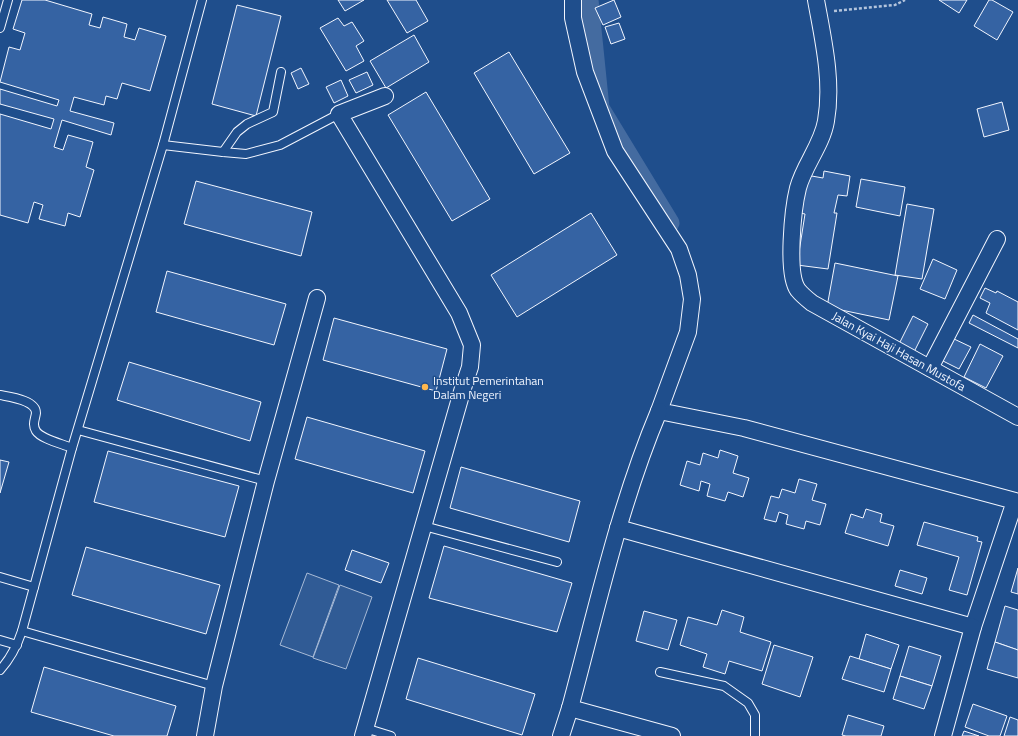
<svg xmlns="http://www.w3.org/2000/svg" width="1018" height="736" font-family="'Titillium Web',sans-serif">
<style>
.green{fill:#305b95;stroke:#a8bbd7}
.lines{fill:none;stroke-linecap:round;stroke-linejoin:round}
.canal{stroke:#446ba0;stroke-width:19}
.building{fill:#3563a3;stroke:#f2f6ff}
.service-casing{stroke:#f2f6ff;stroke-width:10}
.minor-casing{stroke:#f2f6ff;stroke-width:18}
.path{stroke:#b3c4dc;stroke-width:2.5;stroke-dasharray:3 2;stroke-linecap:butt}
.service{stroke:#1f4e8c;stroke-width:8}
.minor{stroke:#1f4e8c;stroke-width:16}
.poi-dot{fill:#ffb74d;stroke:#1f4e8c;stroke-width:1.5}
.labels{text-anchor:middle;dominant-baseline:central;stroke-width:3;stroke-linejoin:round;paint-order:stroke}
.street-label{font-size:12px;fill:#f2f6ff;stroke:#1f4e8c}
.poi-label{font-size:12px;fill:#f2f6ff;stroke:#1f4e8c;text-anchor:start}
</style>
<rect width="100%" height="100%" fill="#1f4e8c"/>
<g class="green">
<polygon points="307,573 339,585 313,657 280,645"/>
<polygon points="340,585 372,597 346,669 313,658"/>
</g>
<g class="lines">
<polyline class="canal" points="589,0 600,108 670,223"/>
</g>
<g class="building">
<polygon points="22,0 45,0 92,14 89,25 100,28 103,17 127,24 124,37 135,40 139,28 166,36 150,91 122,83 117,99 106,96 104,105 74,97 70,111 114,123 111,135 62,120 54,147 63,150 68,135 93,142 86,167 94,170 80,217 68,213 65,226 39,219 43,205 34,202 28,223 0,215 0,114 51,129 54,119 0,104 0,89 57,106 59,100 0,82 9,47 20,50 25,33 13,29"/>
<polygon points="338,0 364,0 345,11"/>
<polygon points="387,0 416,0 428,21 407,33"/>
<polygon points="614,0 621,17 603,25 595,8"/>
<polygon points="939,0 967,0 959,13"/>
<polygon points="989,0 992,0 1013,12 997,40 974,26"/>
<polygon points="237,5 281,16 256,116 212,104"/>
<polygon points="338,18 344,26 352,22 364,41 356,46 364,61 346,71 320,28"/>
<polygon points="619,23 625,39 611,44 605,27"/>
<polygon points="414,35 429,62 386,88 370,61"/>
<polygon points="509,52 570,153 534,174 474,73"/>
<polygon points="301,68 309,84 298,89 291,73"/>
<polygon points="367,72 373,85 356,93 349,80"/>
<polygon points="341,80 348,96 334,103 326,87"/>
<polygon points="426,92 490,199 452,221 388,115"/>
<polygon points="1002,102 1009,130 984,137 977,109"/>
<polygon points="824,171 850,176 847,196 838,195 834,213 837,213 828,269 797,265 805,214 800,213 806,175 823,178"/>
<polygon points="861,179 905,187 900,216 856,207"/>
<polygon points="196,181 312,212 301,256 184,224"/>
<polygon points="907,204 934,209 922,279 895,275"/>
<polygon points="591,213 617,255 517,317 491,275"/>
<polygon points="933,259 957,270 945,299 920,289"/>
<polygon points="835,263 898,276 889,320 827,307"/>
<polygon points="167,271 286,304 274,345 156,312"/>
<polygon points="985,288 996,293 997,291 1018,302 1018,330 986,313 990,303 980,298"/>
<polygon points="973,315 1018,339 1018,348 969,323"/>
<polygon points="913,316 928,324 914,352 899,344"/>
<polygon points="334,318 447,349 436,391 323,360"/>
<polygon points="952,338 971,347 959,369 941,360"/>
<polygon points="980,344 1003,356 986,388 964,377"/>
<polygon points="129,362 261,402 250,441 117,400"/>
<polygon points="307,417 425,451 413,493 295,459"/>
<polygon points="720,450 738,456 733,473 749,478 743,497 728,492 725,501 707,496 710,484 701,481 699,491 680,485 687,461 700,465 703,453 718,458"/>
<polygon points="108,451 239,486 225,537 94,502"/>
<polygon points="0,460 9,462 0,493"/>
<polygon points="461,467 580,501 569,542 450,508"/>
<polygon points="799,479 817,484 812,500 826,504 820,525 806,521 804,529 786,524 788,515 779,512 776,522 764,519 771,496 779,498 782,489 795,493"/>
<polygon points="866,509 882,514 880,522 894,526 888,546 845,533 851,514 863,518"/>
<polygon points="924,522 978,537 977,541 982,542 967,595 949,590 959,557 917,545"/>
<polygon points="444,546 572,583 557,632 429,598"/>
<polygon points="86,547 220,585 206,634 72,595"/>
<polygon points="352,550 389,563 381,583 345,570"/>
<polygon points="1018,568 1018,594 1011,592"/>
<polygon points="900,570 927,578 922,594 895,586"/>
<polygon points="1005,606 1018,610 1018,650 995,642"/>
<polygon points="722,610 744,617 740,632 771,642 762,671 729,661 725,674 703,667 707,654 680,645 688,617 717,625"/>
<polygon points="644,611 677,620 668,650 636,641"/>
<polygon points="866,634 899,645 891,669 859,659"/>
<polygon points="995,642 1018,650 1018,678 987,669"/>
<polygon points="774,645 813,657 800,697 762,684"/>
<polygon points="909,646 941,656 932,686 900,676"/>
<polygon points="850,656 891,669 884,692 842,679"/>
<polygon points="418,658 535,694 522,735 406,699"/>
<polygon points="44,667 176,706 167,736 114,736 31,712"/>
<polygon points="900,676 932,686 924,709 893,699"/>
<polygon points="973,704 1007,716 1000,736 989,736 965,727"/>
<polygon points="848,715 884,726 881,736 846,736 842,735"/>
<polygon points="1010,717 1018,720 1018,736 1004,736"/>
<polygon points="964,731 979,736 962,736"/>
</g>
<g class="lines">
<defs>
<g id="service">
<polyline points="0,28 8,0"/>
<polyline points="163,145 223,152 246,154 280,145 339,114"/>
<polyline points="223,152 237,132 247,124 273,112 281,72"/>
<path d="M0 395C10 397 36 400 36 413 35 420 32 424 36 431 41 439 63 444 72 448"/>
<polyline points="78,430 266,481"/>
<polyline points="424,526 557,562"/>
<polyline points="0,577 34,587"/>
<polyline points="22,631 214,686"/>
<polyline points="0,640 17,645"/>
<path d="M0 670C11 658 17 646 22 631L72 448 163 145 202 0"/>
<polyline points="660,672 724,686 748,703 755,715 755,736"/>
<polyline points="365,728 391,736"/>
</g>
<g id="minor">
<polyline points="573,0 573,18 585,72 615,151 679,249 688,275 692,299 688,332 659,411 744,428 1015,501 973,627 943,736"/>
<path d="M816 0C823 39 833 81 826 121 822 145 804 165 798 188 793 208 786 274 798 290 802 295 807 299 812 303L1018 417"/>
<polyline points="930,368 997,239"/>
<polyline points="618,528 973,627"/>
<polyline points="570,708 672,736"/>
<polyline points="205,736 214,686 266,481 317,298"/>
<polyline points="363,736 463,388 470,367 472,345 459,313 339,114 385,96"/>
<path d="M561 736 570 708C597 608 619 506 659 411"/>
</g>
</defs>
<use href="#service" class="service-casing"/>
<use href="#minor" class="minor-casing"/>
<polyline class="path" points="834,11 895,5 905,0"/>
<use href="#service" class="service"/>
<use href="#minor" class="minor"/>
</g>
<circle class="poi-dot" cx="425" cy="387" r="4"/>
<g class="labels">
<g class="street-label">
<text transform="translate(899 351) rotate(29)">Jalan Kyai Haji Hasan Mustofa</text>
</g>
<g class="poi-label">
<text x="433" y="380">Institut Pemerintahan<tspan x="433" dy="14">Dalam Negeri</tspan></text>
</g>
</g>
</svg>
